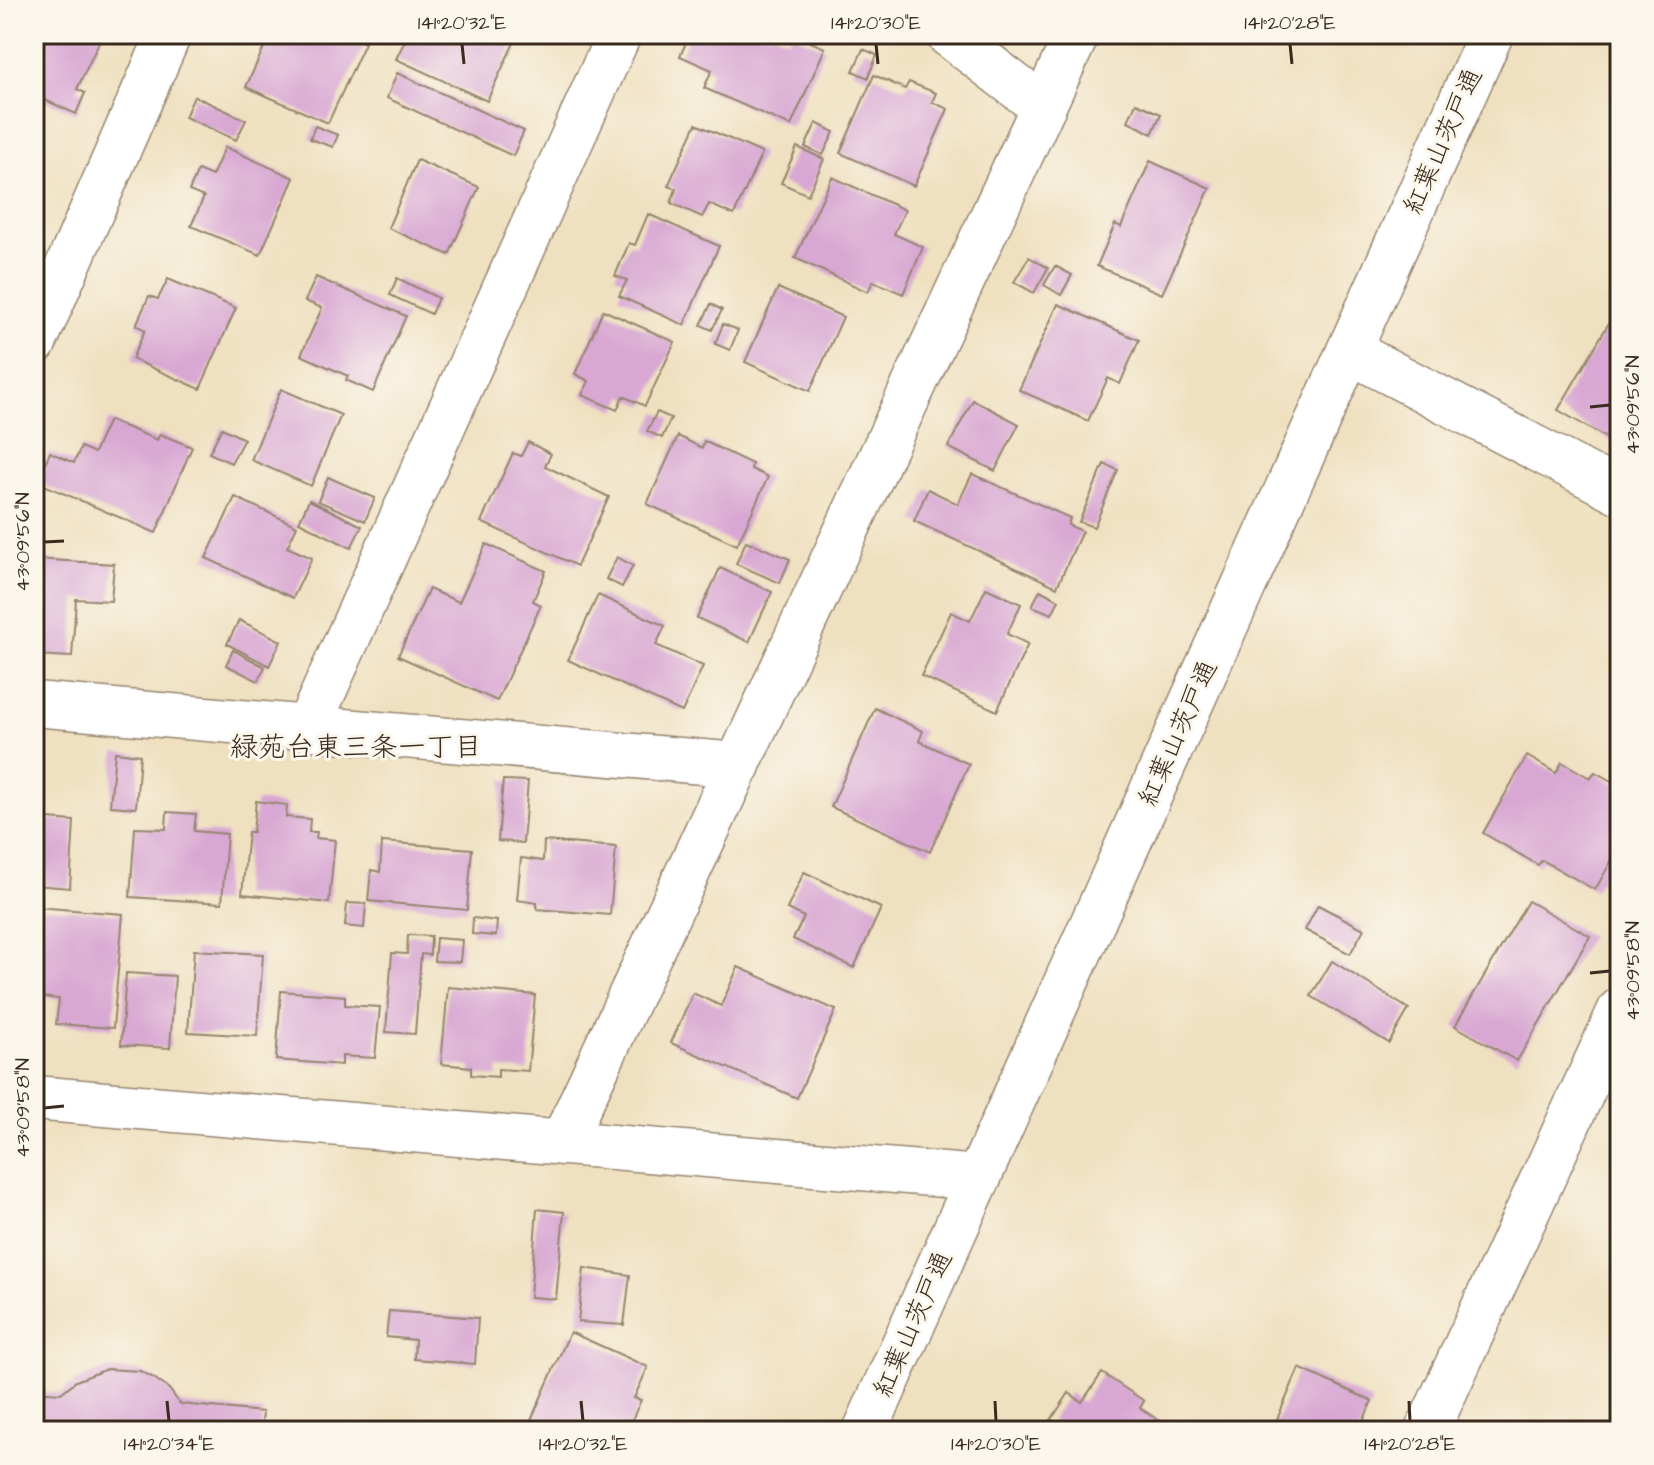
<svg xmlns="http://www.w3.org/2000/svg" width="1654" height="1465" font-family="'Architects Daughter','Klee One',sans-serif">
<style>
.building{fill:#d8a7d3}
.lines{fill:none;stroke-linecap:round;stroke-linejoin:round}
.minor-casing{stroke:#95856f;stroke-width:47}
.tertiary-casing{stroke:#95856f;stroke-width:47}
.minor{stroke:#fff;stroke-width:44}
.tertiary{stroke:#fff;stroke-width:44}
.ticks{fill:none;stroke:#3b2a1e;stroke-width:3}
.labels{text-anchor:middle;dominant-baseline:central;stroke-width:6;stroke-linejoin:round;paint-order:stroke}
.street-label{font-size:26px;fill:#3b2a1e;stroke:#fbf7ec}
.neighbourhood-label{font-size:28px;fill:#3b2a1e;stroke:#fbf7ec}
.neatline{fill:none;stroke:#3b2a1e;stroke-width:3}
.ticks-label{font-size:20px;text-anchor:middle;fill:#3b2a1e}
</style>
<rect width="100%" height="100%" fill="#fbf7ec"/>
<filter id="ink" filterUnits="userSpaceOnUse"><feTurbulence type="fractalNoise" baseFrequency=".0125" numOctaves="2"/><feDisplacementMap in="SourceGraphic" scale="16" xChannelSelector="R" yChannelSelector="G"/><feConvolveMatrix kernelMatrix="1 2 1 2 8 2 1 2 1" color-interpolation-filters="sRGB"/></filter>
<filter id="wash" filterUnits="userSpaceOnUse"><feTurbulence type="fractalNoise" baseFrequency=".006" numOctaves="4" result="noise"/><feDisplacementMap in="SourceGraphic" scale="32" xChannelSelector="R" yChannelSelector="G"/><feGaussianBlur stdDeviation="1.8" result="paint"/><feColorMatrix in="noise" values="0 0 0 0 0 0 0 0 0 0 0 0 0 0 0 0 0 1.4 0 .05"/><feComposite in="paint" operator="in"/></filter>
<g filter="url(#wash)">
<rect width="100%" height="100%" fill="#efe0c0"/>
<g id="blocks">
<g class="building">
<polygon points="34,34 103,34 77,89 85,93 76,114 34,95"/>
<polygon points="270,34 345,34 365,43 328,123 246,87"/>
<polygon points="408,34 518,34 487,101 396,59"/>
<polygon points="690,34 774,34 788,40 791,34 825,48 791,126 704,88 712,70 680,56"/>
<polygon points="863,49 877,55 868,78 853,71"/>
<polygon points="397,73 524,131 513,156 387,98"/>
<polygon points="874,75 905,89 909,82 936,93 932,102 948,109 914,186 840,153"/>
<polygon points="194,96 246,120 236,140 185,117"/>
<polygon points="1136,103 1161,114 1152,134 1128,121"/>
<polygon points="816,123 834,132 823,155 805,147"/>
<polygon points="696,124 762,153 734,215 709,204 702,217 671,203 676,189 668,186"/>
<polygon points="315,126 338,135 333,147 310,139"/>
<polygon points="225,147 294,178 260,255 191,226 204,197 189,191 198,170 212,176"/>
<polygon points="797,147 824,159 808,195 781,183"/>
<polygon points="417,160 479,187 449,255 388,228"/>
<polygon points="1150,161 1210,188 1162,294 1097,266 1115,224 1121,227"/>
<polygon points="832,177 905,210 894,234 923,247 903,294 873,281 868,292 795,258"/>
<polygon points="648,214 719,246 684,325 619,296 627,280 615,276 629,243 635,245"/>
<polygon points="1029,257 1048,268 1034,293 1014,282"/>
<polygon points="1055,266 1072,275 1061,295 1044,285"/>
<polygon points="316,277 406,316 373,392 346,380 348,376 301,355 322,308 305,301"/>
<polygon points="397,278 438,298 431,314 390,295"/>
<polygon points="168,279 236,308 200,389 132,359 145,330 136,325 149,296 158,299"/>
<polygon points="778,288 843,317 810,391 745,362"/>
<polygon points="711,304 722,310 712,330 701,325"/>
<polygon points="1058,304 1139,340 1120,384 1108,378 1088,421 1019,390"/>
<polygon points="1620,304 1620,446 1558,410"/>
<polygon points="603,310 675,342 645,406 623,396 617,410 582,395 589,381 575,374"/>
<polygon points="723,324 738,330 730,350 715,344"/>
<polygon points="281,389 341,415 311,486 251,460"/>
<polygon points="973,400 1019,424 995,471 948,447"/>
<polygon points="657,412 671,418 662,438 647,431"/>
<polygon points="109,420 157,440 160,434 192,447 156,533 37,482 50,452 74,463 81,447 94,453"/>
<polygon points="222,428 244,439 231,463 209,453"/>
<polygon points="678,436 702,448 704,441 752,464 751,469 768,477 737,545 647,504"/>
<polygon points="528,442 551,454 545,466 609,497 577,566 481,522 513,453 521,456"/>
<polygon points="1104,464 1118,470 1094,527 1079,522"/>
<polygon points="972,474 1070,518 1068,525 1082,531 1057,587 914,521 928,489 958,504"/>
<polygon points="328,477 375,498 365,521 318,501"/>
<polygon points="235,497 297,526 287,547 312,558 293,598 206,558"/>
<polygon points="309,500 362,526 351,548 299,522"/>
<polygon points="746,541 790,559 780,583 736,564"/>
<polygon points="486,544 546,571 533,601 541,605 497,701 398,656 429,589 459,602"/>
<polygon points="617,557 633,566 622,587 606,579"/>
<polygon points="34,559 114,564 111,601 76,599 72,657 34,655"/>
<polygon points="720,568 772,592 749,642 697,618"/>
<polygon points="986,588 1021,604 1007,634 1028,644 997,711 921,676 951,612 970,621"/>
<polygon points="1040,590 1059,600 1052,614 1032,606"/>
<polygon points="598,595 665,626 656,645 703,666 682,712 568,660"/>
<polygon points="239,620 281,641 269,666 227,644"/>
<polygon points="233,650 265,667 258,681 226,665"/>
<polygon points="875,708 923,731 919,741 969,764 930,852 831,807"/>
<polygon points="115,752 140,755 136,808 110,806"/>
<polygon points="1527,756 1556,773 1562,762 1590,778 1595,772 1620,786 1620,846 1595,890 1542,860 1538,865 1483,833"/>
<polygon points="503,780 528,781 523,843 498,841"/>
<polygon points="256,801 287,805 286,817 310,819 309,832 317,832 316,838 335,840 329,903 242,894 248,832 253,832"/>
<polygon points="167,812 196,814 194,831 227,834 222,903 130,897 135,828 166,829"/>
<polygon points="34,818 74,821 70,888 34,885"/>
<polygon points="544,841 616,847 610,915 537,909 537,903 517,900 521,858 543,861"/>
<polygon points="382,842 472,849 467,910 368,901 371,870 380,872"/>
<polygon points="804,872 881,908 854,968 793,939 804,917 787,909"/>
<polygon points="1528,901 1590,936 1517,1061 1455,1026"/>
<polygon points="347,903 366,904 364,928 345,926"/>
<polygon points="1318,905 1364,929 1350,954 1305,930"/>
<polygon points="36,907 123,914 113,1028 56,1024 59,999 34,996 34,913 36,913"/>
<polygon points="473,918 497,921 496,936 472,934"/>
<polygon points="408,935 431,936 430,955 421,954 415,1034 386,1032 392,953 407,954"/>
<polygon points="436,938 462,940 460,962 434,961"/>
<polygon points="194,950 263,954 257,1036 188,1032"/>
<polygon points="1332,961 1409,1009 1389,1043 1311,996"/>
<polygon points="738,967 836,1010 797,1098 671,1043 693,993 721,1006"/>
<polygon points="126,973 175,976 170,1048 121,1045"/>
<polygon points="448,987 535,995 528,1071 498,1069 498,1077 471,1075 471,1067 441,1064"/>
<polygon points="281,991 345,996 345,1005 380,1007 375,1058 342,1056 342,1065 276,1060"/>
<polygon points="537,1209 564,1212 556,1299 530,1297"/>
<polygon points="584,1268 630,1275 624,1325 578,1322"/>
<polygon points="389,1311 478,1318 475,1364 414,1359 415,1340 386,1337"/>
<polygon points="570,1332 648,1367 634,1398 641,1400 627,1431 526,1431"/>
<polygon points="1299,1368 1372,1401 1359,1431 1272,1431"/>
<polygon points="107,1369 140,1371 154,1378 169,1389 180,1404 263,1412 261,1431 34,1431 34,1391 61,1393 76,1381"/>
<polygon points="1102,1373 1144,1401 1140,1408 1175,1431 1068,1431 1051,1420 1069,1393 1082,1402"/>
</g>
</g>
</g>
<g filter="url(#ink)">
<use href="#blocks" fill-opacity="0" stroke="#95856f" stroke-width="2"/>
<g class="lines">
<defs>
<g id="minor">
<polyline points="948,34 1043,107"/>
<polyline points="34,343 169,34"/>
<polyline points="1349,351 1620,492"/>
<polyline points="34,704 738,765"/>
<polyline points="308,727 619,34"/>
<polyline points="34,1098 979,1178"/>
<polyline points="562,1143 1077,34"/>
<polyline points="1427,1431 1620,1010"/>
</g>
<polyline id="tertiary" points="865,1431 1491,34"/>
</defs>
<use href="#minor" class="minor-casing"/>
<use href="#tertiary" class="tertiary-casing"/>
<use href="#minor" class="minor"/>
<use href="#tertiary" class="tertiary"/>
</g>
</g>
<path class="ticks" d="M462 44 464 64M876 44 878 64M1290 44 1292 64M1590 407 1610 405M44 542 64 541M1590 973 1610 971M44 1108 64 1106M167 1401 169 1421M581 1401 583 1421M995 1401 996 1421M1409 1401 1410 1421"/>
<g class="labels">
<g class="street-label">
<text transform="translate(1443 141) rotate(-66)">紅葉山茨戸通</text>
<text transform="translate(1178 733) rotate(-66)">紅葉山茨戸通</text>
<text transform="translate(913 1324) rotate(-66)">紅葉山茨戸通</text>
</g>
<g class="neighbourhood-label">
<text x="356" y="747">緑苑台東三条一丁目</text>
</g>
</g>
<rect width="1654" height="1465" fill="none" stroke="#fbf7ec" stroke-width="88"/>
<rect x="44" y="44" width="1566" height="1377" class="neatline"/>
<g class="ticks-label">
<text x="462" y="29">141°20'32"E</text>
<text x="876" y="29">141°20'30"E</text>
<text x="1290" y="29">141°20'28"E</text>
<text transform="translate(1632 405) rotate(-90)" y="7">43°09'56"N</text>
<text transform="translate(22 542) rotate(-90)" y="7">43°09'56"N</text>
<text transform="translate(1632 971) rotate(-90)" y="7">43°09'58"N</text>
<text transform="translate(22 1108) rotate(-90)" y="7">43°09'58"N</text>
<text x="169" y="1450">141°20'34"E</text>
<text x="583" y="1450">141°20'32"E</text>
<text x="996" y="1450">141°20'30"E</text>
<text x="1410" y="1450">141°20'28"E</text>
</g>
</svg>
